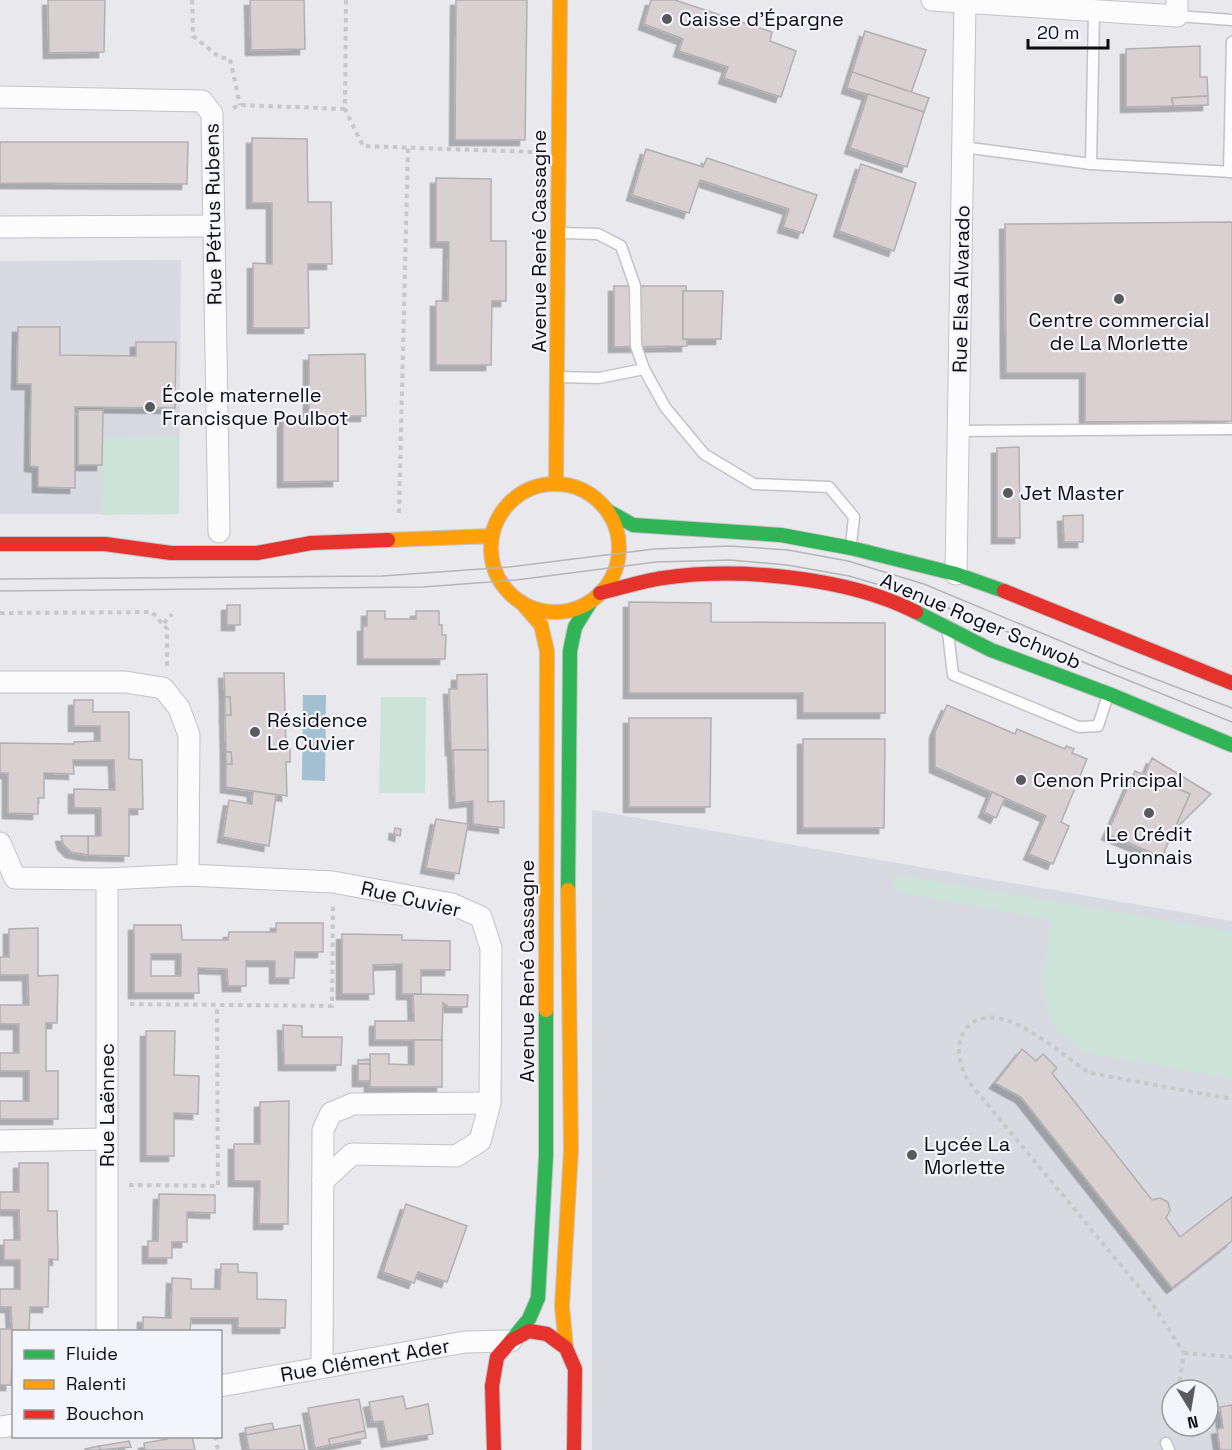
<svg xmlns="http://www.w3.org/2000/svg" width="1232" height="1450" font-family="'Space Grotesk',sans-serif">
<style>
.built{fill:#d9d9e2;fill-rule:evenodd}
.green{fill:#cce3d9}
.water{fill:#a2c0d1}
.building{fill:#d9d0d1;stroke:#b1afb2;stroke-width:1.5;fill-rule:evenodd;filter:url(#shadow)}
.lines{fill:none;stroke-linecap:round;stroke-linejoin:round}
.lane-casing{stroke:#c3c3c7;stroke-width:13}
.street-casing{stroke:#c3c3c7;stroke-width:23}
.fast-casing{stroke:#c3c3c7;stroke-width:16}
.slow-casing{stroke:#c3c3c7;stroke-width:16}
.jam-casing{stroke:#c3c3c7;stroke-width:16}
.path{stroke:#c8c8ca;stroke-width:4;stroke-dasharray:4.5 4.5;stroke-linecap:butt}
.lane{stroke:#fcfcfc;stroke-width:10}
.street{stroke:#fcfcfc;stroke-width:21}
.fast{stroke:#30b455;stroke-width:14}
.slow{stroke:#ff9f0a;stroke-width:14}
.jam{stroke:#e5322d;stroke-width:14}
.tram{stroke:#b6b6b7;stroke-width:1.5}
.poi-dot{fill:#5a5a5e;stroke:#f4f4fb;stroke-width:2}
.labels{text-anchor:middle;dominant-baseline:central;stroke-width:4.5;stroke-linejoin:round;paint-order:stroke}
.poi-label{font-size:20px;fill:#0e0e11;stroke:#f4f4fb;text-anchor:start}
.street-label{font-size:20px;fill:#0e0e11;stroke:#f4f4fb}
</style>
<defs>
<filter id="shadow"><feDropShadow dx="-5.5" dy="5.5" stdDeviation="0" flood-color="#0004"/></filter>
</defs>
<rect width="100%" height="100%" fill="#e8e8ed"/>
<g class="built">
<polygon points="181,260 179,514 0,514 0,261"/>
<path d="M592 810 1232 921V1450H592ZM1172 1390H1208V1426H1172Z"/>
</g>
<g class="green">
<polygon points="179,436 179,514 102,515 103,438"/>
<polygon points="381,697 426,697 425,793 379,793"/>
<polygon points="895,874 1232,932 1232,1079 1086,1053 1059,1033 1047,1011 1042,983 1051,920 892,891"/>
</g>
<polygon class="water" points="303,695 326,695 325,781 302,780"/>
<g class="building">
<polygon points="48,0 105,0 104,52 49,53"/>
<polygon points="250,0 304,0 305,49 251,50"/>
<polygon points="456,0 527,0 525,140 455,140"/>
<polygon points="651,0 675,0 772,32 770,41 796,51 781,97 724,78 728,67 679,51 683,39 644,24"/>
<polygon points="865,31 926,50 911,93 852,72"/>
<polygon points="1200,46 1200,77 1207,77 1208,96 1172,98 1173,106 1126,107 1126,49"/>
<polygon points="852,72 929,98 924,112 847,88"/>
<polygon points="868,94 924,112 907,167 850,148"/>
<polygon points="1208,96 1208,105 1173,106 1172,98"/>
<polygon points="252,138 307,139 308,202 331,202 332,264 308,264 309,328 253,328 253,263 272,264 272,203 252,203"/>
<polygon points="0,142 188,142 187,184 0,183"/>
<polygon points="646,149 703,167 707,158 817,195 803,233 783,227 789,209 700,180 689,213 632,195"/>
<polygon points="861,164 916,183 894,251 839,231"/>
<polygon points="436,178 491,179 491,241 506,241 506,301 492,301 491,365 436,365 436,301 448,301 449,242 436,242"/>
<polygon points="1232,222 1232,421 1085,422 1085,373 1006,373 1005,224"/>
<polygon points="614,286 686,286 686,291 683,291 683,339 687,339 687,346 614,347"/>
<polygon points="683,291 723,291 721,339 683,339"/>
<polygon points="18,327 60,327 60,355 136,356 136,342 176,342 175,408 75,407 75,488 38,487 38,467 30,466 31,384 17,384"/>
<polygon points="365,354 366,416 338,416 338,481 283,482 283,417 309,416 309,355"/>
<polygon points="78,410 103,410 102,465 78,465"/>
<polygon points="1019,447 1020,538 997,538 997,448"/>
<polygon points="1083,515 1083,542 1064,542 1063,516"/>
<polygon points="629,602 711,603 711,622 885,623 885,713 803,713 803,693 629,693"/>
<rect x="227" y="605" width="13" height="20"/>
<polygon points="367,611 385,611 385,619 416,619 416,611 439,611 439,625 442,625 442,635 446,635 445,659 363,659 363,626 367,626"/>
<polygon points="224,673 284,673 286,748 290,748 290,762 286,762 287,796 226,787 226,764 232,764 231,752 226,752 225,715 231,715 230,697 225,697"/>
<polygon points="487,674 488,750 451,750 449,689 457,689 457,675"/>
<polygon points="225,697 230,697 231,715 225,715"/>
<polygon points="74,700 93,700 93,712 129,712 129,759 142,760 143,809 129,809 129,856 88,855 88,836 101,836 101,808 74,808 74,789 115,790 114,760 73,760 74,774 44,773 44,798 38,798 38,814 8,813 8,773 0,773 0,743 74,744 74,742 100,741 100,726 74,726"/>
<polygon points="947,705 1015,734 1017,729 1065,749 1066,746 1074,749 1072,753 1087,759 1061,822 1069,826 1053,864 1029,854 1046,816 935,767 935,732"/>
<polygon points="629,718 711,718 710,807 629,807"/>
<polygon points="803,739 885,739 884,828 803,828"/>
<polygon points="453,750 488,750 488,802 504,801 504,828 473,824 473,801 455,803"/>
<polygon points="226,752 231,752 232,764 226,764"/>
<polygon points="1152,758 1211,794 1173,831 1190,794 1145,775"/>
<polygon points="1135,771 1190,794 1162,857 1107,834"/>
<polygon points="253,791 276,795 269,846 223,837 229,800 252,804"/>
<polygon points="992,792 1005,798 996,818 984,812"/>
<polygon points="436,819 468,824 459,874 426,868"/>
<polygon points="395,828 401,829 400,836 394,834"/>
<polygon points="61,836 88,836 88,855 71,852 63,844"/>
<path d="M276 923H323V952H295L294 978H275V961H246V986H228L227 969 198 968 199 993H134V925H181L182 940H228L229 932H276ZM151 954H181V976H151Z"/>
<polygon points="38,928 38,976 58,975 57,1023 46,1023 46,1071 58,1071 58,1119 0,1119 0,1101 29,1101 29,1071 0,1071 0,1053 19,1053 19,1024 0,1024 0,1005 29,1005 28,975 0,975 0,957 9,957 9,929"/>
<polygon points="342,934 402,935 402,940 450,941 450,970 421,970 421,994 402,994 402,964 373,965 374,994 342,994"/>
<polygon points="413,994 468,995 467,1007 449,1007 443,1003 442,1040 375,1040 375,1021 414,1021"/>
<polygon points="283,1025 302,1026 302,1037 342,1037 341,1065 284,1065"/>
<polygon points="146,1031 175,1031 174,1075 199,1076 198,1114 174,1113 174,1156 146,1156"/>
<polygon points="414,1040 442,1040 442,1087 370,1087 370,1054 389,1054 389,1064 414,1065"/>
<polygon points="1022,1049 1036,1061 1043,1054 1057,1068 1052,1073 1152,1200 1160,1198 1168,1202 1170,1210 1166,1218 1180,1237 1232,1197 1232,1241 1172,1288 1021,1097 995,1083"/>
<rect x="358" y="1060" width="12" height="4"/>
<rect x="358" y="1064" width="12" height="17"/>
<polygon points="289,1101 288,1224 259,1224 260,1181 234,1181 234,1144 260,1144 260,1102"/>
<polygon points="19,1163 48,1163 48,1211 57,1211 58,1260 49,1259 48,1307 30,1307 29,1332 14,1332 11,1385 0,1385 0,1329 12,1329 11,1307 0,1307 0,1289 20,1289 20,1260 4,1260 4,1240 20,1240 19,1210 0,1210 0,1192 19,1192"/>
<polygon points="159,1194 215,1195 215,1213 187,1212 187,1242 172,1242 172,1258 148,1258 148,1241 158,1241"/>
<polygon points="406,1204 467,1226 447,1282 418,1272 414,1283 383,1272"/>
<polygon points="221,1264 238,1264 238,1272 257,1273 257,1299 286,1300 285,1328 238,1328 238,1318 191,1318 190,1332 143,1332 143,1317 171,1318 172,1278 191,1279 191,1289 220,1289"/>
<polygon points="403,1396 406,1409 428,1404 433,1434 387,1442 383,1421 373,1422 369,1402"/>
<polygon points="359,1399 365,1431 329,1439 330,1445 315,1448 308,1408"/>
<polygon points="1232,1405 1232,1450 1220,1450 1217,1429 1223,1428 1220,1407"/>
<polygon points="272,1423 274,1430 246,1435 245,1428"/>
<polygon points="300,1425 305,1450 249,1450 246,1435"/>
<polygon points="365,1431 366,1438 330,1445 329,1439"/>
<polygon points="167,1436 192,1436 195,1450 145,1450 144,1443 167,1439"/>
<polygon points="129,1441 131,1447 100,1450 99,1446"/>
<polygon points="99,1446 100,1450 85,1450 85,1449"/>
</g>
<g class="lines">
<defs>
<g id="lane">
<polyline points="1177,16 1232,20"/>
<polyline points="963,147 1091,164 1232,172"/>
<polyline points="1091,164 1094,11"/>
<polyline points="1229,172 1232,42"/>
<polyline points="561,233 598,234 621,246 635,286 636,346 644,369 665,407 704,454 754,484 829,487 854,517 851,545"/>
<polyline points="557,377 599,378 644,369"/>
<polyline points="958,431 1232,429"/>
<polyline points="948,633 953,675 1079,727 1098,726 1108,695"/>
<polyline points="1166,1443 1169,1450"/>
</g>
<g id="street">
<polyline points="932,0 1177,16 1177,0"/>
<polyline points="0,97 202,101 212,114 219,532"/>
<polyline points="0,227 214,226"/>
<polyline points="956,574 965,3"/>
<polyline points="0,682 125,682 163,688 179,708 189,735 188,875"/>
<polyline points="0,843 15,878 107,879 188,875 333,882 452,904 481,917 491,948 490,1103 480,1141 456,1156 352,1154 323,1181"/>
<polyline points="107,879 107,1332"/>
<polyline points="0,1141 107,1139"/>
<polyline points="322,1367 323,1130 331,1113 353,1104 490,1103"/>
<polyline points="220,1386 465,1342 511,1341"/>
<polyline points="0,1427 14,1425"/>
</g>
<g id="fast">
<polyline points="608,511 633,525 781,535 851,548 956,574 1004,591"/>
<polyline points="916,612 991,650 1109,694 1232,745"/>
<polyline points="568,890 570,651 575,627 591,601"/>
<polyline points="511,1341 529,1319 538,1298 546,1156 546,1010"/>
</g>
<g id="slow">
<polyline points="556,483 560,0"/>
<circle cx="555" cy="548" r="64"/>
<polyline points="388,540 492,536"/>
<polyline points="521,602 541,625 547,651 546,1010"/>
<polyline points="566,1348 562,1306 571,1150 568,890"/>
</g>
<g id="jam">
<polyline points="0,544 105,544 171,553 257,553 311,543 388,540"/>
<polyline points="1004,591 1232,683"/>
<path d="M600 593C621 588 642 581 663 578 739 567 847 577 916 612"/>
<polyline points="494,1450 492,1386 497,1357 511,1341 529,1331 547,1334 566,1348 575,1369 574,1450"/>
</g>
</defs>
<use href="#lane" class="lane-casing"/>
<use href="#street" class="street-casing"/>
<use href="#fast" class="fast-casing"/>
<use href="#slow" class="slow-casing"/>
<use href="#jam" class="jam-casing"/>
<g class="path">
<polyline points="192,0 193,36 219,57 230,59 240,105"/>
<polyline points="346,0 345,109 363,146 532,152"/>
<polyline points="233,108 240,105 345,109"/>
<polyline points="399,513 408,147"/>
<polyline points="0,613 152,612 167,629 167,667"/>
<polyline points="164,623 172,614"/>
<polyline points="130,1004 332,1006 333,904"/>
<polyline points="129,1185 218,1186 217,1005"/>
<polyline points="1184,1353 1232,1357"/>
<path d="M1178 1390 1184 1353 1149 1299 968 1081C960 1064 955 1051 963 1033 965 1028 968 1027 972 1023 1006 1000 1061 1056 1090 1073L1232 1099"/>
<polyline points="215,1436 218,1450"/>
</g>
<use href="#lane" class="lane"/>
<use href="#street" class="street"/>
<use href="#fast" class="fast"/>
<use href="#slow" class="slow"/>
<use href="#jam" class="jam"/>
<g class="tram">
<polyline points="0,579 382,576 509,567 654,549 729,546 788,550 848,561 924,584 1118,665 1232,708"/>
<polyline points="0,591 423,587 516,580 656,562 730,560 787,565 849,576 921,597 1232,722"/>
</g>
</g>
<g class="poi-dot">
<circle cx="667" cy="19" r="6"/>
<circle cx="1119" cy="299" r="6"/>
<circle cx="150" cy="407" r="6"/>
<circle cx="1008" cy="493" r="6"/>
<circle cx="255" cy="732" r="6"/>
<circle cx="1021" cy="780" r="6"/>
<circle cx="1149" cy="813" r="6"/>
<circle cx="912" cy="1155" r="6"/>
</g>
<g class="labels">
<g class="poi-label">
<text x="679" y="19">Caisse d'Épargne</text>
<text x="1119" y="320" text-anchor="middle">Centre commercial<tspan x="1119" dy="23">de La Morlette</tspan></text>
<text x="162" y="395">École maternelle<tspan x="162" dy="23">Francisque Poulbot</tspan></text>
<text x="1020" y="493">Jet Master</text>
<text x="267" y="720">Résidence<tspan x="267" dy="23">Le Cuvier</tspan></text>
<text x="1033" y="780">Cenon Principal</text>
<text x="1149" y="834" text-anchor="middle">Le Crédit<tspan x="1149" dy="23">Lyonnais</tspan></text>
<text x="924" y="1144">Lycée La<tspan x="924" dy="23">Morlette</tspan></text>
</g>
<g class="street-label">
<text transform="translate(213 214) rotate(-91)">Rue Pétrus Rubens</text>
<text transform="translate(539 241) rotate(-90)">Avenue René Cassagne</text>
<text transform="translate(961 289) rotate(-89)">Rue Elsa Alvarado</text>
<text transform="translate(981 621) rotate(23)">Avenue Roger Schwob</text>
<text transform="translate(411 899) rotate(13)">Rue Cuvier</text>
<text transform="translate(527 971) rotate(-90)">Avenue René Cassagne</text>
<text transform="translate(107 1105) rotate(-90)">Rue Laënnec</text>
<text transform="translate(365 1360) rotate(-10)">Rue Clément Ader</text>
</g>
</g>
<rect x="12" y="1330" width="210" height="108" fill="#f4f4fb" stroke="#98989d" stroke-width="1.5"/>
<rect x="24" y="1350" width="30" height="9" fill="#30b455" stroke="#98989d" stroke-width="1.5"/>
<text x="66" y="1360" font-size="18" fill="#0e0e11">Fluide</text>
<rect x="24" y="1380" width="30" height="9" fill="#ff9f0a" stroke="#98989d" stroke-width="1.5"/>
<text x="66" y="1390" font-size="18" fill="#0e0e11">Ralenti</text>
<rect x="24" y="1410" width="30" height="9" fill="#e5322d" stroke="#98989d" stroke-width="1.5"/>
<text x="66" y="1420" font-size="18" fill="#0e0e11">Bouchon</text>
<g transform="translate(1190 1408) rotate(169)"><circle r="28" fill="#f4f4fb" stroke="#98989d" stroke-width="1.5"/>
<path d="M0-4.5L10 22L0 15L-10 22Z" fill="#5a5a5e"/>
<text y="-9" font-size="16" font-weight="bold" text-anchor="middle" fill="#0e0e11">N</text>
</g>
<path d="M1028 39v9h80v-9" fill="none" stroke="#0e0e11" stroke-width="3"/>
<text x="1037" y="39" font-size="18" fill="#0e0e11" stroke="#f4f4fb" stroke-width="4.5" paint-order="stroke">20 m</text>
</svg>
